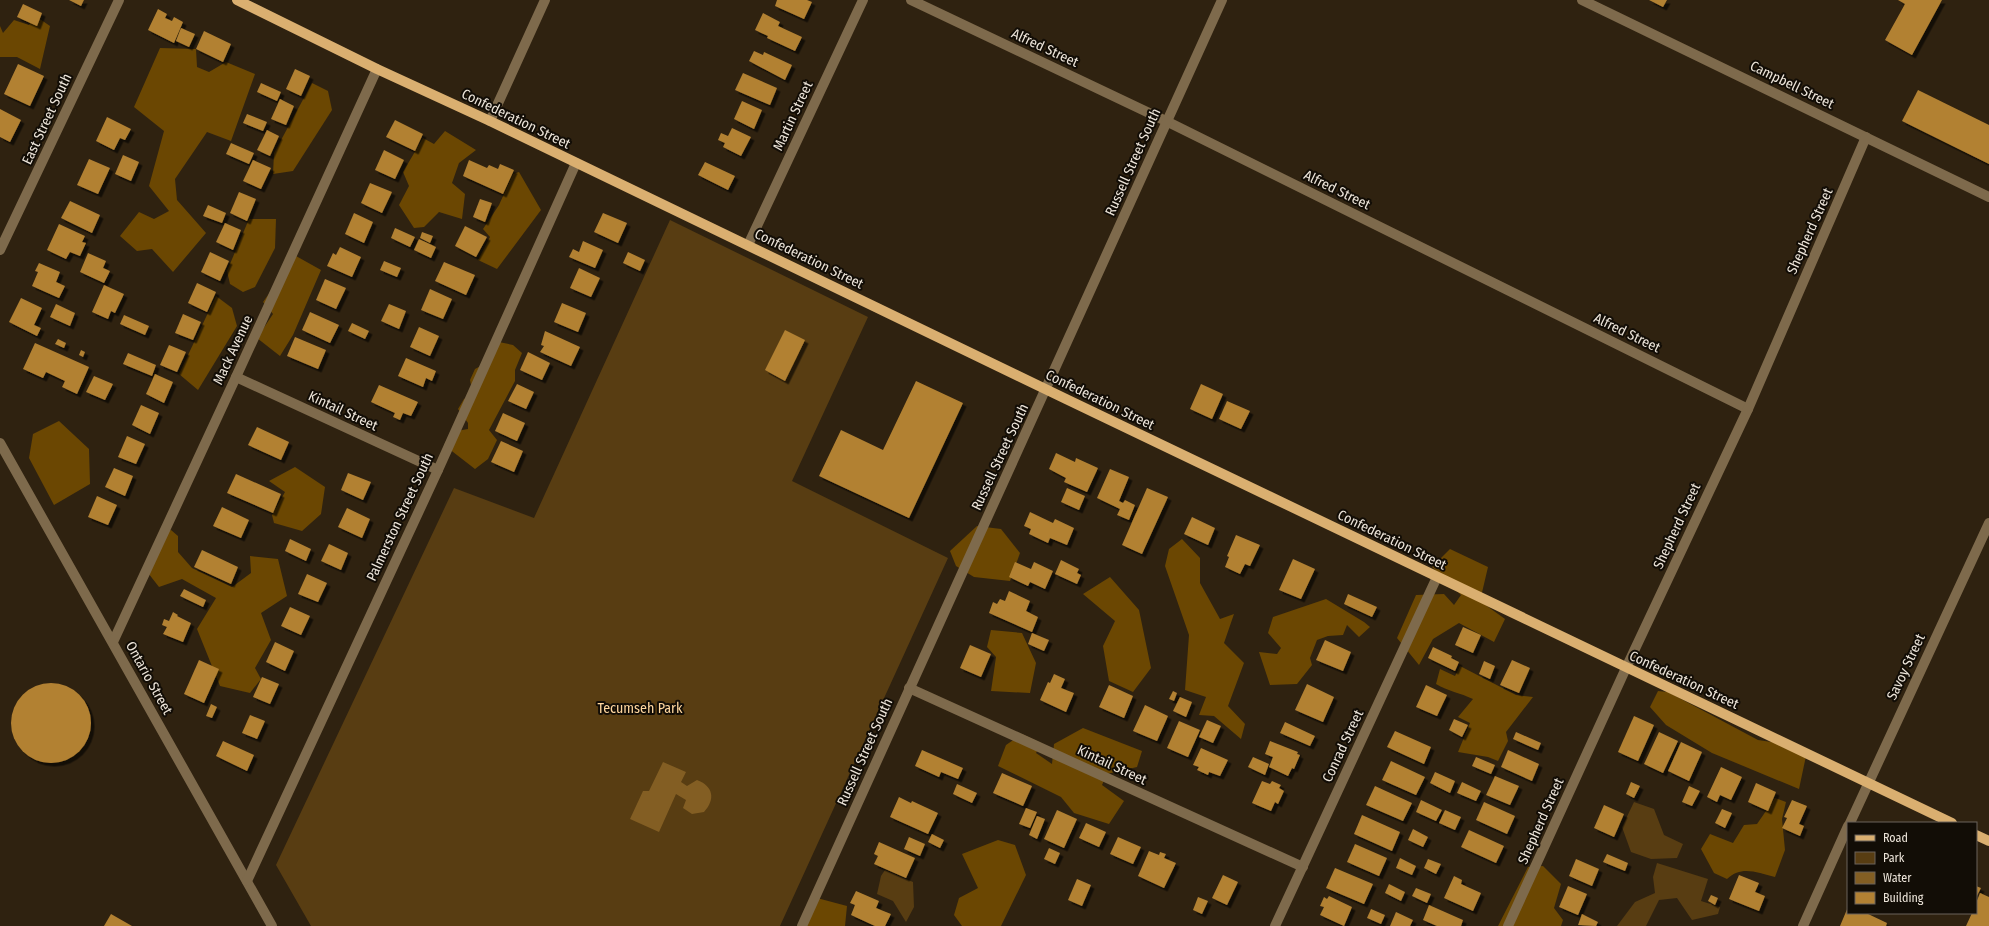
<svg xmlns="http://www.w3.org/2000/svg" width="1989" height="926" font-family="'Fira Sans Condensed',sans-serif">
<style>
.green{fill:#583d12}
.forest{fill:#6b4702}
.water{fill:#835e23}
.building{fill:#b28133;filter:url(#shadow)}
.lines{fill:none;stroke-linecap:round;stroke-linejoin:round}
.minor{stroke:#7e6a4c;stroke-width:10}
.major{stroke:#daaf70;stroke-width:10}
.labels{text-anchor:middle;dominant-baseline:central;stroke-width:4;stroke-linejoin:round;paint-order:stroke}
.street-label{font-size:14px;fill:#ede5da;stroke:#120d06}
.park-label{font-size:14px;fill:#ffd79f;stroke:#120d06}
</style>
<defs>
<filter id="shadow"><feDropShadow dx="3.5" dy="3.5" stdDeviation="0" flood-color="#0009"/></filter>
</defs>
<rect width="100%" height="100%" fill="#2f2210"/>
<g class="green">
<polygon points="670,220 868,317 792,481 948,558 780,926 311,926 276,865 454,488 534,518"/>
<polygon points="1634,802 1654,809 1664,835 1683,844 1677,858 1651,859 1631,852 1622,827"/>
<polygon points="1657,863 1708,879 1701,901 1720,907 1718,914 1692,920 1677,898 1659,900 1646,926 1617,926 1635,902 1655,893 1653,877"/>
<polygon points="885,870 913,882 914,907 906,922 893,901 877,894 881,876"/>
</g>
<g class="forest">
<polygon points="34,15 50,26 40,69 17,57 0,57 0,26 3,33 14,20 29,25"/>
<polygon points="160,48 196,49 197,67 209,72 226,62 255,74 231,141 207,132 175,179 177,200 206,233 173,272 152,249 137,251 120,236 139,212 154,219 169,211 149,186 164,131 134,107"/>
<polygon points="312,83 328,91 332,110 293,171 273,174 274,153"/>
<polygon points="445,131 476,150 459,163 452,183 465,194 462,219 439,212 424,227 414,228 399,205 409,186 403,172 423,138 434,144"/>
<polygon points="519,172 541,210 497,269 478,260 490,237 483,229 499,205 513,174"/>
<polygon points="249,219 276,219 275,248 255,287 243,292 230,284 227,271"/>
<polygon points="296,256 321,270 293,335 280,356 257,338 273,314 263,302"/>
<polygon points="216,296 232,308 237,326 198,390 179,374"/>
<polygon points="499,342 513,345 522,353 515,370 515,381 489,430 497,440 488,459 475,469 444,445 451,432 468,429 468,423 458,409 464,399 473,395 470,380 475,369 490,361"/>
<polygon points="59,421 89,449 90,484 54,505 29,458 33,434"/>
<polygon points="295,467 325,487 321,514 302,531 274,523 272,515 285,492 269,481"/>
<polygon points="977,526 1001,529 1020,553 1010,581 974,577 956,566 950,551"/>
<polygon points="171,530 178,536 178,552 192,568 232,587 251,573 250,556 278,559 287,596 261,613 271,640 255,668 261,679 250,693 220,686 197,629 216,598 182,579 159,587 145,569 159,534"/>
<polygon points="1182,539 1200,558 1200,583 1220,619 1234,614 1224,643 1244,663 1228,706 1245,724 1241,739 1214,716 1199,715 1206,697 1185,690 1189,635 1165,566 1169,549"/>
<polygon points="1450,549 1488,567 1480,601 1505,619 1494,642 1459,623 1433,639 1419,665 1397,638 1416,595 1444,594 1454,605 1461,595 1432,567"/>
<polygon points="1110,577 1139,610 1151,668 1133,692 1109,681 1103,646 1115,621 1083,594"/>
<polygon points="1326,599 1364,622 1370,627 1359,637 1347,625 1343,635 1328,636 1317,640 1310,658 1312,665 1297,684 1270,685 1259,652 1277,654 1281,648 1268,633 1273,617"/>
<polygon points="991,630 1022,633 1036,663 1030,693 991,691 996,657 987,647"/>
<path d="M1460 666 1516 695 1533 697 1506 732 1508 741 1498 761 1488 757 1458 752 1470 723 1458 717 1473 699C1460 693 1448 691 1436 684L1440 669 1455 676Z"/>
<polygon points="1658,691 1668,692 1758,740 1778,743 1806,756 1799,789 1712,753 1666,725 1650,707"/>
<polygon points="1083,728 1142,751 1137,767 1107,774 1102,785 1124,801 1109,824 1074,813 1061,797 998,766 1006,745 1022,734 1041,743 1036,753 1052,764 1054,744"/>
<path d="M1775 798 1786 802 1782 819 1785 850 1775 877C1757 873 1742 865 1727 879L1714 873 1701 849 1710 834 1733 843 1744 825 1757 824Z"/>
<polygon points="998,840 1015,845 1026,875 1001,926 962,926 954,915 959,898 978,888 962,854"/>
<polygon points="1543,866 1561,884 1554,908 1563,920 1561,926 1498,926 1528,867"/>
<polygon points="817,898 847,906 845,926 804,926"/>
</g>
<path class="water" d="M663 762 686 772 681 782 687 786 697 780C713 786 716 799 704 812L692 814 683 808 686 800 676 794 659 832 630 819 643 791H649Z"/>
<g class="building">
<polygon points="69,0 84,0 81,6"/>
<polygon points="777,0 807,0 812,2 804,19 775,6"/>
<polygon points="1649,0 1667,0 1663,7"/>
<polygon points="1898,0 1942,0 1912,55 1885,40 1905,4"/>
<polygon points="23,4 42,13 37,26 17,17"/>
<polygon points="158,9 167,14 165,18 172,21 174,17 183,22 174,43 148,30"/>
<polygon points="763,13 780,22 778,26 802,37 795,51 767,38 768,36 755,30"/>
<polygon points="181,28 195,34 189,47 176,41"/>
<polygon points="204,31 231,44 223,62 196,49"/>
<polygon points="754,51 763,55 764,52 792,65 785,80 749,61"/>
<polygon points="18,64 44,76 30,106 4,94"/>
<polygon points="295,69 310,76 301,96 286,89"/>
<polygon points="743,73 777,88 770,105 735,90"/>
<polygon points="261,83 281,92 277,101 257,92"/>
<polygon points="1918,90 1989,125 1989,164 1902,121"/>
<polygon points="280,99 294,106 286,125 271,119"/>
<polygon points="742,101 762,110 754,129 734,119"/>
<polygon points="0,109 21,120 10,142 0,137"/>
<polygon points="247,114 267,122 263,131 243,123"/>
<polygon points="107,117 131,129 125,140 120,138 114,150 96,141"/>
<polygon points="395,120 423,134 415,151 386,137"/>
<polygon points="732,128 751,137 741,156 723,147 725,143 718,140 721,133 728,136"/>
<polygon points="267,130 279,136 270,156 257,150"/>
<polygon points="231,143 254,153 249,164 226,154"/>
<polygon points="384,150 404,160 395,179 375,170"/>
<polygon points="123,155 139,162 131,181 115,174"/>
<polygon points="89,159 110,168 98,194 77,185"/>
<polygon points="253,160 271,168 261,189 243,181"/>
<polygon points="469,160 487,168 489,165 498,169 500,164 514,170 503,194 463,176"/>
<polygon points="705,162 735,176 728,190 698,175"/>
<polygon points="370,183 392,192 382,213 361,203"/>
<polygon points="239,192 256,199 247,221 230,213"/>
<polygon points="480,199 492,203 485,222 473,217"/>
<polygon points="70,201 100,215 92,233 61,218"/>
<polygon points="208,205 226,213 222,223 203,216"/>
<polygon points="354,213 373,222 364,243 345,234"/>
<polygon points="603,213 627,223 618,243 594,232"/>
<polygon points="225,223 241,230 233,250 216,242"/>
<polygon points="59,224 85,236 82,242 86,243 80,256 70,252 66,259 47,250"/>
<polygon points="465,226 487,237 476,257 455,246"/>
<polygon points="395,228 415,237 410,247 391,238"/>
<polygon points="422,232 433,236 430,243 420,238"/>
<polygon points="419,239 436,247 431,258 414,250"/>
<polygon points="583,241 603,250 595,268 569,257 573,249 579,252"/>
<polygon points="340,247 361,257 352,277 327,266 333,253 336,255"/>
<polygon points="210,252 229,261 220,281 201,272"/>
<polygon points="628,252 645,260 640,271 623,263"/>
<polygon points="88,253 106,261 103,268 110,271 104,283 80,272"/>
<polygon points="384,261 401,268 397,277 380,270"/>
<polygon points="444,262 475,275 466,295 435,281"/>
<polygon points="39,263 60,272 56,282 65,286 59,298 32,286 38,272 35,271"/>
<polygon points="579,268 600,278 591,297 570,288"/>
<polygon points="325,279 346,288 336,309 316,300"/>
<polygon points="197,283 216,292 207,312 188,303"/>
<polygon points="104,285 124,294 115,313 111,311 108,319 92,312"/>
<polygon points="430,289 452,299 443,319 421,310"/>
<polygon points="21,298 42,308 34,325 41,328 37,336 9,322"/>
<polygon points="562,303 586,313 578,332 554,322"/>
<polygon points="56,304 75,313 70,326 50,317"/>
<polygon points="389,304 406,311 399,329 381,321"/>
<polygon points="310,312 339,325 330,343 302,330"/>
<polygon points="183,314 201,322 193,340 175,333"/>
<polygon points="124,315 149,326 145,335 120,324"/>
<polygon points="352,323 369,331 365,339 348,331"/>
<polygon points="419,327 439,336 430,356 410,347"/>
<polygon points="785,330 805,340 785,381 765,370"/>
<polygon points="545,331 580,347 571,366 540,352 544,346 541,345"/>
<polygon points="295,337 326,350 318,369 287,356"/>
<polygon points="58,339 66,343 64,348 55,344"/>
<polygon points="35,343 89,367 77,394 62,387 65,381 46,372 43,378 23,369"/>
<polygon points="169,345 186,352 177,372 160,365"/>
<polygon points="81,350 85,352 83,357 79,355"/>
<polygon points="528,352 550,363 542,380 520,370"/>
<polygon points="128,353 156,365 152,376 123,364"/>
<polygon points="406,358 436,371 432,381 426,378 423,387 398,376"/>
<polygon points="155,374 173,382 164,403 146,394"/>
<polygon points="94,376 113,384 105,400 86,392"/>
<polygon points="916,381 963,403 909,518 819,476 841,430 883,450"/>
<polygon points="517,384 534,392 526,409 508,401"/>
<polygon points="1201,384 1223,394 1212,419 1190,409"/>
<polygon points="379,385 418,402 411,416 403,413 400,420 393,417 395,413 371,402"/>
<polygon points="1227,401 1250,411 1241,429 1219,419"/>
<polygon points="141,405 159,413 150,434 132,425"/>
<polygon points="503,413 525,423 517,441 495,431"/>
<polygon points="257,427 289,442 281,460 248,445"/>
<polygon points="127,436 145,444 136,464 118,457"/>
<polygon points="501,441 523,451 514,472 491,462"/>
<polygon points="1056,453 1075,462 1076,458 1098,468 1087,492 1064,482 1066,478 1049,469"/>
<polygon points="114,468 133,476 125,496 105,487"/>
<polygon points="1110,469 1129,477 1119,501 1123,503 1125,500 1135,505 1129,520 1117,515 1120,509 1097,498"/>
<polygon points="348,473 371,482 363,500 341,490"/>
<polygon points="236,474 281,494 273,513 227,493"/>
<polygon points="1067,488 1085,496 1079,510 1061,502"/>
<polygon points="1147,488 1168,497 1142,554 1122,545"/>
<polygon points="97,496 117,505 108,525 88,517"/>
<polygon points="222,507 249,520 241,538 213,526"/>
<polygon points="347,508 370,519 362,538 338,527"/>
<polygon points="1030,512 1053,523 1055,519 1074,528 1067,545 1050,538 1048,543 1029,534 1031,529 1024,526"/>
<polygon points="1192,517 1215,528 1208,545 1184,534"/>
<polygon points="1236,535 1260,545 1250,566 1245,564 1240,574 1225,567 1229,557 1227,556"/>
<polygon points="290,539 311,549 306,561 285,551"/>
<polygon points="329,544 348,553 341,570 321,561"/>
<polygon points="202,550 238,567 231,584 194,567"/>
<polygon points="1293,559 1315,569 1301,599 1279,590"/>
<polygon points="1061,560 1079,569 1077,573 1081,575 1077,584 1055,574"/>
<polygon points="1015,562 1031,569 1034,562 1053,571 1045,589 1030,582 1028,586 1009,577"/>
<polygon points="307,574 327,583 318,602 298,594"/>
<polygon points="184,589 206,600 203,607 180,596"/>
<polygon points="1009,591 1030,601 1026,611 1038,617 1032,632 989,613 993,602 997,604 1000,599 1005,601"/>
<polygon points="1348,594 1377,607 1372,617 1344,604"/>
<polygon points="290,607 310,616 301,635 281,626"/>
<polygon points="173,612 178,615 177,616 191,623 183,642 163,634 167,627 162,625 164,619 169,621"/>
<polygon points="1463,627 1481,635 1473,653 1455,645"/>
<polygon points="1032,633 1049,640 1044,651 1028,644"/>
<polygon points="1325,640 1351,652 1343,671 1316,660"/>
<polygon points="275,642 294,651 285,671 266,662"/>
<polygon points="970,645 991,654 981,677 960,668"/>
<polygon points="1433,647 1452,656 1451,658 1459,662 1455,671 1428,658"/>
<polygon points="199,660 219,669 204,703 184,694"/>
<polygon points="1512,660 1530,668 1519,693 1500,685"/>
<polygon points="1484,661 1495,666 1490,679 1479,674"/>
<polygon points="1054,674 1065,679 1061,688 1074,693 1066,712 1040,700 1048,682 1050,683"/>
<polygon points="262,677 279,684 270,704 253,697"/>
<circle cx="51" cy="723" r="40"/>
<polygon points="1307,684 1334,697 1323,722 1295,710"/>
<polygon points="1109,685 1133,696 1124,718 1099,707"/>
<polygon points="1426,685 1447,695 1437,716 1416,707"/>
<polygon points="1173,691 1177,693 1174,701 1169,699"/>
<polygon points="1180,697 1192,702 1186,717 1173,711"/>
<polygon points="211,704 217,707 212,718 206,716"/>
<polygon points="1145,705 1168,716 1157,741 1133,731"/>
<polygon points="250,715 265,721 257,739 242,733"/>
<polygon points="1634,716 1654,725 1638,761 1618,752"/>
<polygon points="1454,719 1468,725 1462,737 1449,730"/>
<polygon points="1207,720 1221,726 1213,743 1199,737"/>
<polygon points="1179,721 1200,730 1188,757 1167,748"/>
<polygon points="1285,722 1315,736 1310,746 1280,733"/>
<polygon points="1395,731 1431,747 1424,764 1387,747"/>
<polygon points="1516,732 1541,743 1538,750 1513,739"/>
<polygon points="1659,732 1678,741 1663,773 1644,764"/>
<polygon points="223,741 254,755 247,771 216,756"/>
<polygon points="1270,741 1298,752 1297,754 1300,755 1294,769 1292,768 1288,776 1269,767 1273,757 1265,754"/>
<polygon points="1681,742 1702,752 1689,781 1668,771"/>
<polygon points="1201,748 1228,760 1220,776 1209,772 1208,775 1197,770 1199,767 1193,765"/>
<polygon points="922,750 963,768 958,779 941,772 939,777 915,766"/>
<polygon points="1508,750 1539,764 1532,781 1501,767"/>
<polygon points="1253,757 1269,764 1265,775 1248,767"/>
<polygon points="1476,757 1495,765 1491,774 1472,766"/>
<polygon points="1391,761 1425,777 1416,795 1382,780"/>
<polygon points="1721,767 1742,777 1731,800 1720,795 1717,802 1707,797"/>
<polygon points="1435,772 1455,781 1450,793 1430,783"/>
<polygon points="1002,773 1032,786 1023,806 993,793"/>
<polygon points="1495,776 1519,786 1510,805 1486,795"/>
<polygon points="1262,781 1270,784 1272,781 1281,785 1279,788 1284,791 1278,804 1275,802 1271,811 1252,803"/>
<polygon points="1462,782 1481,791 1476,801 1457,793"/>
<polygon points="1631,782 1640,786 1634,798 1626,794"/>
<polygon points="1756,783 1776,792 1768,811 1748,802"/>
<polygon points="957,784 977,793 972,803 953,794"/>
<polygon points="1375,786 1412,803 1403,821 1366,805"/>
<polygon points="1689,786 1700,791 1692,806 1682,802"/>
<polygon points="899,797 911,803 912,801 938,813 928,834 890,817"/>
<polygon points="1421,800 1442,810 1436,821 1416,812"/>
<polygon points="1792,800 1807,806 1799,824 1804,826 1800,836 1782,828 1787,818 1784,817"/>
<polygon points="1484,802 1515,816 1507,834 1476,820"/>
<polygon points="1604,805 1624,814 1614,837 1594,828"/>
<polygon points="1026,808 1037,812 1030,828 1019,824"/>
<polygon points="1722,809 1732,813 1725,828 1715,823"/>
<polygon points="1057,810 1077,819 1064,848 1044,839"/>
<polygon points="1445,810 1461,817 1455,830 1439,823"/>
<polygon points="1362,815 1400,832 1392,851 1354,834"/>
<polygon points="1037,816 1045,819 1037,839 1029,835"/>
<polygon points="1086,823 1106,832 1099,847 1079,838"/>
<polygon points="1413,829 1428,837 1423,847 1408,840"/>
<polygon points="1469,830 1504,846 1496,863 1461,847"/>
<polygon points="932,834 944,840 940,848 928,842"/>
<polygon points="909,837 925,844 920,856 904,849"/>
<polygon points="1118,837 1141,847 1133,864 1110,854"/>
<polygon points="879,842 915,858 906,878 874,864 878,856 874,854"/>
<polygon points="1355,844 1387,858 1379,876 1347,862"/>
<polygon points="1049,848 1060,853 1055,864 1044,859"/>
<polygon points="1149,851 1159,855 1160,852 1166,854 1164,858 1176,863 1164,888 1138,876"/>
<polygon points="1607,854 1628,863 1625,871 1603,862"/>
<polygon points="1400,858 1416,866 1412,875 1396,868"/>
<polygon points="1428,859 1441,864 1436,874 1424,868"/>
<polygon points="1576,859 1599,869 1592,886 1569,876"/>
<polygon points="1335,868 1373,884 1364,904 1326,888"/>
<polygon points="1223,875 1238,882 1227,905 1212,898"/>
<polygon points="1739,875 1759,883 1755,892 1765,896 1759,911 1729,899"/>
<polygon points="1454,876 1462,880 1461,884 1481,893 1473,911 1444,898"/>
<polygon points="1077,879 1091,885 1082,906 1068,900"/>
<polygon points="1389,884 1405,892 1401,901 1385,893"/>
<polygon points="1568,886 1587,894 1578,915 1559,907"/>
<polygon points="1976,886 1981,888 1976,898"/>
<polygon points="1416,888 1431,894 1427,903 1412,896"/>
<polygon points="856,891 879,901 876,908 891,914 885,926 875,926 851,915 855,905 850,903"/>
<polygon points="1980,893 1989,897 1989,926 1966,926 1972,913 1976,913 1976,903"/>
<polygon points="1711,895 1718,898 1715,905 1708,901"/>
<polygon points="1329,896 1352,907 1344,926 1320,915 1324,907 1320,906 1324,897 1327,899"/>
<polygon points="1198,897 1208,901 1202,914 1193,910"/>
<polygon points="1429,905 1463,920 1461,926 1437,926 1423,920"/>
<polygon points="1848,907 1848,913 1866,913 1887,923 1886,926 1840,926"/>
<polygon points="1371,909 1385,915 1381,924 1367,918"/>
<polygon points="1396,912 1413,920 1410,926 1390,926"/>
<polygon points="111,914 132,926 104,926"/>
<polygon points="1582,914 1598,922 1596,926 1578,925"/>
</g>
<g class="lines">
<g class="minor">
<polyline points="911,0 1166,121 1748,409"/>
<polyline points="1582,0 1989,197"/>
<polyline points="490,121 545,0"/>
<polyline points="748,245 863,0"/>
<polyline points="0,250 119,0"/>
<polyline points="236,377 438,470"/>
<polyline points="0,443 272,926"/>
<polyline points="113,642 236,377 377,69"/>
<polyline points="909,688 1303,867"/>
<polyline points="1850,823 1989,523"/>
<polyline points="247,881 438,470 576,163"/>
<polyline points="802,926 1222,0"/>
<polyline points="1275,926 1437,577"/>
<polyline points="1508,926 1626,668 1748,409 1866,137"/>
<polyline points="1803,926 1848,826"/>
</g>
<g class="major">
<polyline points="237,0 377,69 490,121 1066,399 1952,823"/>
<polyline points="1976,835 1989,841"/>
</g>
</g>
<g class="labels">
<g class="street-label">
<text transform="translate(1045 48) rotate(25)">Alfred Street</text>
<text transform="translate(1792 85) rotate(26)">Campbell Street</text>
<text transform="translate(793 116) rotate(-65)">Martin Street</text>
<text transform="translate(47 119) rotate(-65)">East Street South</text>
<text transform="translate(516 119) rotate(26)">Confederation Street</text>
<text transform="translate(1133 162) rotate(-66)">Russell Street South</text>
<text transform="translate(1337 190) rotate(26)">Alfred Street</text>
<text transform="translate(1810 231) rotate(-66)">Shepherd Street</text>
<text transform="translate(809 259) rotate(26)">Confederation Street</text>
<text transform="translate(1627 333) rotate(26)">Alfred Street</text>
<text transform="translate(233 350) rotate(-65)">Mack Avenue</text>
<text transform="translate(1100 400) rotate(26)">Confederation Street</text>
<text transform="translate(343 411) rotate(25)">Kintail Street</text>
<text transform="translate(1000 457) rotate(-65)">Russell Street South</text>
<text transform="translate(400 517) rotate(-65)">Palmerston Street South</text>
<text transform="translate(1677 526) rotate(-65)">Shepherd Street</text>
<text transform="translate(1392 540) rotate(26)">Confederation Street</text>
<text transform="translate(1906 667) rotate(-65)">Savoy Street</text>
<text transform="translate(149 678) rotate(61)">Ontario Street</text>
<text transform="translate(1684 680) rotate(25)">Confederation Street</text>
<text transform="translate(1343 746) rotate(-65)">Conrad Street</text>
<text transform="translate(865 752) rotate(-66)">Russell Street South</text>
<text transform="translate(1112 765) rotate(25)">Kintail Street</text>
<text transform="translate(1541 821) rotate(-66)">Shepherd Street</text>
</g>
<g class="park-label">
<text x="640" y="708">Tecumseh Park</text>
</g>
</g>
<rect x="1847" y="822" width="130" height="92" fill="#120d06" stroke="#6a635b"/>
<rect x="1855" y="835" width="20" height="6" fill="#daaf70" stroke="#6a635b"/>
<text x="1883" y="842" font-size="12" fill="#ede5da">Road</text>
<rect x="1855" y="852" width="20" height="12" fill="#583d12" stroke="#6a635b"/>
<text x="1883" y="862" font-size="12" fill="#ede5da">Park</text>
<rect x="1855" y="872" width="20" height="12" fill="#835e23" stroke="#6a635b"/>
<text x="1883" y="882" font-size="12" fill="#ede5da">Water</text>
<rect x="1855" y="892" width="20" height="12" fill="#b28133" stroke="#6a635b"/>
<text x="1883" y="902" font-size="12" fill="#ede5da">Building</text>
</svg>
